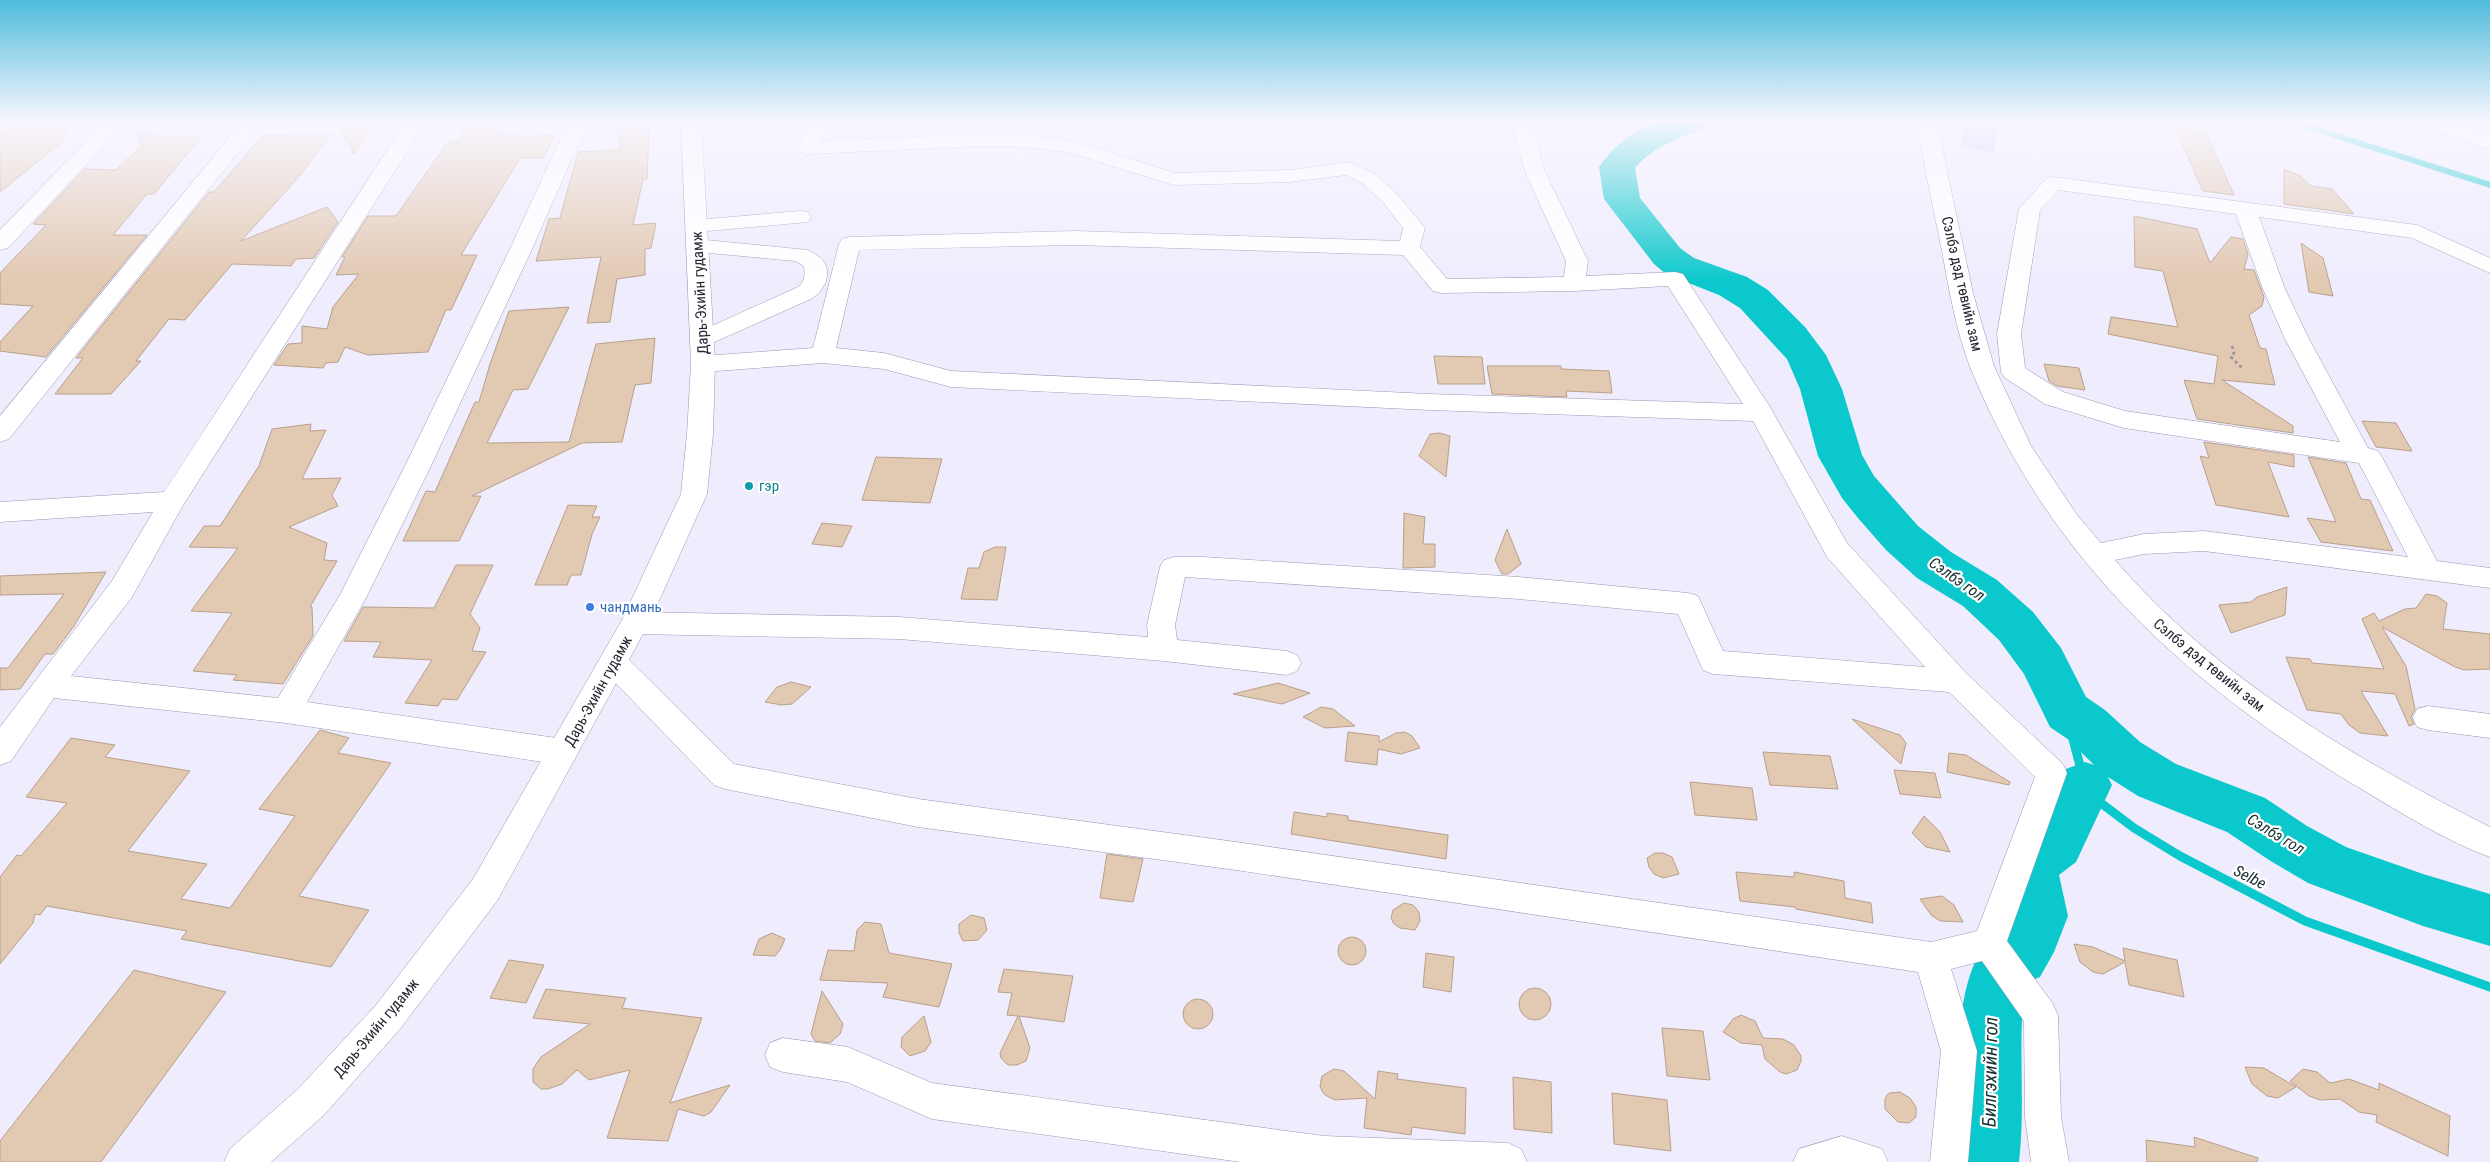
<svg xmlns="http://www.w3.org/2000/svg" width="2490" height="1162" font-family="'Roboto Condensed',sans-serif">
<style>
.green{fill:#cabff3}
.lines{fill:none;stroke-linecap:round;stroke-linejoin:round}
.stream-far2{stroke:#0ac8cb;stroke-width:6}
.stream-far1{stroke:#0ac8cb;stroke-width:8}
.stream{stroke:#0ac8cb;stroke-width:9}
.river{fill:#0ac8cb;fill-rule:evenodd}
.building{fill:#e2c9b2;stroke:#b8a08a}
.minor-casing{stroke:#9b95b2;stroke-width:1}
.major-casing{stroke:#9b95b2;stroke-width:1}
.path{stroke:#928f9e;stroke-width:2.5;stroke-dasharray:3 3;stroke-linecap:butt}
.minor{fill:#fff;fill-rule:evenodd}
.major{fill:#fff;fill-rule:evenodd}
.culture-dot{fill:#0f9aa8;stroke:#fff;stroke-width:2}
.shop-dot{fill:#3f7fe0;stroke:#fff;stroke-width:2}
.labels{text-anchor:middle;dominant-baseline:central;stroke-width:4.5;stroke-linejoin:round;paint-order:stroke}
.street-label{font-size:15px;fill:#282631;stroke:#fff}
.culture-label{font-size:15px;fill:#0d838f;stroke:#fff;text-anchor:start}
.shop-label{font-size:15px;fill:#366cbe;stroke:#fff;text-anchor:start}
.water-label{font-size:16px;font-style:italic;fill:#152e2f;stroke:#fff}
.near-water-label{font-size:19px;font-style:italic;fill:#152e2f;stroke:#fff}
</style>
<rect width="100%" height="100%" fill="#efecfe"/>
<polygon class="green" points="1966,120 1999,120 1994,153 1961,146"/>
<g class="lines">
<polyline class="stream-far2" points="2287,120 2490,185"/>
<polyline class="stream-far1" points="2068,712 2073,740"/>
<polyline class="stream" points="2073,739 2085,785 2097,800 2134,828 2180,856 2305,921 2490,987"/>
<path class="river" d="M1663 120H1714C1707 131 1695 130 1684 136 1666 143 1647 153 1635 168L1640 198 1680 248 1694 258 1747 277 1768 290 1805 327 1826 355 1842 389 1862 455 1874 476 1918 526 1951 552 1997 580 2033 612 2061 648 2086 697 2105 710 2140 742 2176 764 2265 798 2307 826 2346 847 2423 874 2490 894V946L2423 926 2308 883 2269 860 2227 832 2138 796 2108 777 2112 785 2076 862 2059 875 2068 916 2054 952 2040 977 2025 983C2017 1043 2026 1102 2019 1162H1955C1965 1097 1949 1022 1975 962L1991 956 2010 916 2009 902 2004 881V868L2018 841 2038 828 2066 769 2085 762 2094 765 2069 740 2050 727 2024 674 1999 640 1963 606 1917 578 1886 550 1858 518 1842 498 1818 456 1800 389 1787 359 1740 308 1719 295 1666 274 1654 264 1604 199 1599 167C1616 143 1635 129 1663 120Z"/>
</g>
<g class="building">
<polygon points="15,120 72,120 62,142 0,192 0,135"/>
<polygon points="467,120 505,120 499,135 519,134 518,137 555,135 543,158 520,158 461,255 477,255 451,310 446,310 428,352 368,355 345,347 338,362 326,363 323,368 274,365 288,344 302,343 302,326 327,329 333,307 359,274 336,275 345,257 342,257 368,216 396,216 448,142 458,142"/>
<polygon points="616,120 645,120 643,130 649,129 647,179 643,179 633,225 656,223 651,248 645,249 645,275 617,279 610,322 587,323 601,257 536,261 549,219 560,218 578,152 620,150"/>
<polygon points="336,122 376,123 354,154"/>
<polygon points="2175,128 2206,133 2234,195 2203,191"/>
<polygon points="134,129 168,137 202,136 154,194 147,194 113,235 147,235 46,357 0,351 0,342 33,306 0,304 0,273 46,225 33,224 85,169 116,170 142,145"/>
<polygon points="332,134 296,180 241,241 327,207 338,222 314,258 296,259 291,266 232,264 185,320 169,319 136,361 141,361 111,394 55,394 83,358 76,358 209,192 214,192 263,135"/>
<polygon points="2284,169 2300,176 2311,186 2332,189 2354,214 2284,204"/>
<polygon points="2134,216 2197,229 2210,263 2231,237 2243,239 2248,254 2244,269 2254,270 2264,297 2262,306 2249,315 2260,348 2266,349 2275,385 2222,380 2293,426 2293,433 2197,419 2184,380 2214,384 2218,356 2108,334 2111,317 2178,327 2163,271 2135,267"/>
<polygon points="2301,243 2323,258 2333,296 2309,292"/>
<polygon points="569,307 528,389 513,390 487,443 569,442 596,344 655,338 651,383 635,385 622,442 582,443 472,496 481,496 459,541 403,541 426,491 435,492 475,402 479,402 490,364 509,311"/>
<polygon points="1434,356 1482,357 1485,384 1438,384"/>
<polygon points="2044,364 2079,368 2085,390 2057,386 2049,381"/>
<polygon points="1487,366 1561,366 1561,369 1609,371 1612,393 1566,391 1567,397 1492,394"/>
<polygon points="2362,421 2396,423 2412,451 2376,447"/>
<polygon points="311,424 310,431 326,430 302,479 341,478 332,495 338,506 289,527 327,543 324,560 337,561 310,607 312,607 313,636 283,684 233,680 237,675 193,671 232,613 191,611 238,548 189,547 204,526 220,526 259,466 272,429"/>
<polygon points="1440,433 1450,436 1446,477 1419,456 1430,434"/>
<polygon points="2204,442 2294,455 2294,467 2268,462 2289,517 2216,505 2200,456 2209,458"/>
<polygon points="876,457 942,459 930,503 862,500"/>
<polygon points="2308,457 2346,463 2361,499 2370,500 2393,551 2321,542 2307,518 2336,522"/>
<polygon points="568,505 597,506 592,517 600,517 592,534 581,575 571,575 567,585 535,585"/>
<polygon points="1404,513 1425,517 1423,544 1435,544 1435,567 1403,568"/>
<polygon points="822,523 852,526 842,547 812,544"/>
<polygon points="1507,529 1521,564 1508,574 1502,574 1495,560"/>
<polygon points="995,547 1006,547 997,600 961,599 968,568 979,568 984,552"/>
<polygon points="456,565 493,565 470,614 480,628 472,651 486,652 457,700 442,699 438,706 405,703 432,660 373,657 381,642 344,641 363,607 434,608"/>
<polygon points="106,572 74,626 53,654 45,654 42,658 20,689 0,690 0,668 8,668 64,594 0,595 0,576"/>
<polygon points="2287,587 2285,615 2231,633 2219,605 2251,602 2257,597"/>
<polygon points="2426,594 2437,596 2447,603 2443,629 2490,634 2490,669 2464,670 2455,667 2382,627 2406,666 2415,709 2411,717 2414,724 2409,726 2395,694 2361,691 2388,736 2360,733 2349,725 2341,714 2307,710 2286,657 2310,659 2312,663 2384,669 2362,619 2374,613 2379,621 2405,609 2416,608"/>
<polygon points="791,682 811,687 792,704 782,705 765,702 777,687"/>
<polygon points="1278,683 1310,693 1282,704 1233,694"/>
<polygon points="1321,707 1333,709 1355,726 1325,728 1303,717"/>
<polygon points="1852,719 1900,735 1906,743 1901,764"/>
<polygon points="320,730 349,738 338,753 391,763 299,896 369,910 331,967 181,939 187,931 47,906 40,915 35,914 33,923 0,964 0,877 17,855 21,856 67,803 26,797 71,738 115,745 105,757 190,771 128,851 207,864 181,899 230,908 295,816 259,809"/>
<polygon points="1348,732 1379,736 1379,742 1396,733 1405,732 1412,736 1420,748 1401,754 1378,749 1377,765 1345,761"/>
<polygon points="1763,752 1830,756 1838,789 1770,785"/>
<polygon points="1949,753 1966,755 2010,782 2009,785 1947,772"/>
<polygon points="1894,770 1935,773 1941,798 1900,794"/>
<polygon points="1690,782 1752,788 1757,820 1695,815"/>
<polygon points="1294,812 1327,817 1327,813 1348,816 1348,820 1448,835 1446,859 1291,834"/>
<polygon points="1924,816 1940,832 1950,852 1926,847 1912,833"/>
<polygon points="1655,853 1663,853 1672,857 1679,874 1663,878 1654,874 1649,867 1647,858"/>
<polygon points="1107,854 1143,859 1133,902 1100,898"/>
<polygon points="1736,872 1794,877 1794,872 1844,881 1845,898 1871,903 1873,923 1796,909 1795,907 1740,901"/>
<polygon points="1942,896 1954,905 1963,922 1940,921 1931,915 1920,899"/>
<polygon points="1404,903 1413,905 1419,912 1420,921 1415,930 1400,928 1394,924 1391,918 1393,910"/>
<polygon points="971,915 984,918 987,930 978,940 963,941 959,933 959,924"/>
<polygon points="865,922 881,924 889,953 952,964 939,1007 883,997 888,983 820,980 828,950 854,951 857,930"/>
<polygon points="772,933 785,939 780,950 775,956 753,955 759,939"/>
<circle cx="1352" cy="951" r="14"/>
<polygon points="2074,944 2093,947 2125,961 2123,948 2177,960 2184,997 2129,985 2125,962 2103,974 2093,972 2080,962"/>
<polygon points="1426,953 1454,957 1451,992 1423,987"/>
<polygon points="509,960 544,965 526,1003 490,998"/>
<polygon points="1004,969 1073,976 1064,1022 1019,1016 1030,1048 1026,1061 1017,1065 1008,1065 1001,1058 1000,1053 1018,1016 1007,1015 1012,993 998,992"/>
<polygon points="134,970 226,992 101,1162 0,1162 0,1141"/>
<circle cx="1535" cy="1004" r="16"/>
<polygon points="546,989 626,998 622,1008 702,1018 670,1103 730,1085 711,1112 704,1116 678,1109 668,1141 607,1138 630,1070 589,1080 577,1070 562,1084 548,1089 541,1089 533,1082 533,1069 541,1057 590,1024 533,1018"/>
<polygon points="822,991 843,1024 840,1034 830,1043 815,1041 811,1034"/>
<circle cx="1198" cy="1014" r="15"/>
<polygon points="1741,1015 1755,1021 1763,1038 1783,1039 1794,1045 1801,1056 1801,1061 1797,1070 1786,1074 1780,1072 1765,1059 1762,1045 1741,1043 1723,1032 1733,1019"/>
<polygon points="924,1016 931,1042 925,1051 910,1056 901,1047 902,1037"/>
<polygon points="1662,1028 1703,1031 1710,1080 1667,1076"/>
<polygon points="2245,1067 2264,1068 2296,1087 2278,1098 2267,1096 2252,1084"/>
<polygon points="1334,1069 1344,1071 1375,1099 1378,1071 1398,1074 1397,1079 1466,1088 1465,1134 1412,1127 1411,1135 1364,1128 1367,1098 1335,1100 1325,1095 1322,1091 1320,1086 1322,1076"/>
<polygon points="2303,1069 2317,1072 2330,1083 2349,1079 2379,1090 2379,1083 2450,1116 2448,1156 2376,1122 2377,1115 2359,1112 2340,1099 2320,1100 2309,1096 2290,1081"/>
<polygon points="1513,1077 1551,1082 1552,1133 1514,1129"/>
<polygon points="1900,1092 1910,1098 1916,1107 1916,1117 1909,1123 1898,1122 1885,1109 1885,1099 1887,1095 1890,1093"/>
<polygon points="1612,1093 1667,1100 1671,1151 1614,1144"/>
<polygon points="2194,1137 2258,1158 2257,1162 2147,1162 2146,1140 2195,1147"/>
</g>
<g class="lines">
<defs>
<g id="minor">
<polygon points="107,120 128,120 8,248 0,250 0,230"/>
<polygon points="244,120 264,120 9,439 0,442 0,416"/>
<polygon points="407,120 427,120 182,507 132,597 71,676 278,698 341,593 404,468 510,249 569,120 589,120 532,249 430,468 366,598 307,702 563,739 574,743 578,752 574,761 563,765 286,723 54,698 11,761 0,765 0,727 112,581 153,512 0,522 0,502 164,492"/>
<path d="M808 120H828L829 123 820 141 980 134 1026 135 1076 142 1175 173 1290 170 1349 162 1376 175 1397 194 1425 228 1420 247 1447 279 1564 277 1566 261 1526 174 1510 120H1530L1546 174 1588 261 1586 276 1675 272 1683 274 1770 407 1847 543 1966 673 2063 764 2067 773 2007 941 2053 1004 2058 1016 2061 1117 2069 1162H2031L2025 1117 2024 1021 1982 961 1951 969 1977 1051 1968 1162H1930L1941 1051 1918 972 1236 870 918 827 725 789 714 785 604 671 600 663 604 655 614 651 624 655 734 764 918 799 1236 842 1931 942 1977 931 2035 777 1949 692 1713 674 1703 670 1678 614 1519 599 1185 577 1175 625 1177 640 1287 651 1297 655 1301 663 1297 671 1287 675 1164 661 899 639 635 634 625 631 621 623 625 615 635 612 899 617 1148 637 1147 625 1160 567 1164 560 1174 557H1203L1519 577 1688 593 1698 596 1723 651 1925 667 1827 557 1753 421 1429 410 951 387 884 369 823 363 703 372 695 370 691 364 695 358 703 356 813 348 839 244 842 239 850 237 1075 231 1400 241 1403 228 1383 202 1362 183 1346 175 1290 182 1174 185 1067 152 1026 147 980 146 807 154 800 152 797 148 809 123ZM1075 245 1403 255 1433 291 1441 293 1574 291 1668 286 1743 404 1429 394 951 371 884 353 836 348 859 250Z"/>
<path d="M1916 120H1936L1973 293 1994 366 2031 446 2077 515 2101 543 2144 534 2204 531 2408 557 2359 463 2124 428 2045 404 2005 378 2001 372 1997 334 2019 209 2046 179 2053 177 2417 225 2490 258V273L2412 238 2259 217 2285 289 2309 339 2368 448 2378 451 2382 457 2437 561 2490 568V588L2204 551 2144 554 2115 560C2216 678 2354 758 2490 827V857C2446 841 2403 814 2363 790 2187 686 2048 559 1970 367 1956 330 1949 290 1942 251 1933 208 1924 164 1916 120ZM2058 190 2236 214 2263 289 2285 339 2340 442 2125 411 2063 392 2025 368 2021 334 2040 210Z"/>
<polygon points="2411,120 2440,120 2490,136 2490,149 2414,124"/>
<polygon points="800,211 808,212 811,217 808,222 697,232 689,231 686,226 689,221 697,220"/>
<path d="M696 239 808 250C823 258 830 264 826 282L819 293 811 299 710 344 702 347 694 344 690 339 694 334 798 287C805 282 805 274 804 266L795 261 688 251 685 246 688 241Z"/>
<polygon points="2428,706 2490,714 2490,738 2428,730 2417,727 2413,718 2417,709"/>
<polygon points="783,1038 848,1047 932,1083 1324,1136 1508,1143 1521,1149 1527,1162 1241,1162 932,1119 847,1082 783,1072 770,1067 765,1055 770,1043"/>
<polygon points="1842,1136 1882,1149 1888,1162 1793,1162 1799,1149"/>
</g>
<polygon id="major" points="681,120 701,120 715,364 713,434 707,494 649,623 497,901 400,1029 324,1115 271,1162 224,1162 230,1149 298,1089 376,1005 473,879 622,620 681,494 687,434 691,364"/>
</defs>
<use href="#minor" class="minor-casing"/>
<use href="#major" class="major-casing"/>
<polyline class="path" points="2232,346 2234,353 2231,357 2242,368"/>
<use href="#minor" class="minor"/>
<use href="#major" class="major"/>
</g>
<linearGradient id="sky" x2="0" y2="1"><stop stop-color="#4fbcdc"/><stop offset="0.43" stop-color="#f8f6ff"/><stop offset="1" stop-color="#f8f6ff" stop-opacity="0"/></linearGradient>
<rect width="2490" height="282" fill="url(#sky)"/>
<circle class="culture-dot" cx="749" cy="486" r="5"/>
<circle class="shop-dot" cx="590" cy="607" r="5"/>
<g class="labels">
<g class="street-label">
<text transform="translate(1962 284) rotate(77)">Сэлбэ дэд төвийн зам</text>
<text transform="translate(700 293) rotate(-93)">Дарь-Эхийн гудамж</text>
<text transform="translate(2209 665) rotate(39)">Сэлбэ дэд төвийн зам</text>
<text transform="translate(598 691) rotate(-61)">Дарь-Эхийн гудамж</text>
<text transform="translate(376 1028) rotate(-50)">Дарь-Эхийн гудамж</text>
</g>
<g class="culture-label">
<text x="759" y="486">гэр</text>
</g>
<g class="shop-label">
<text x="600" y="607">чандмань</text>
</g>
<g class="water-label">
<text transform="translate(1957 579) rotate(35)">Сэлбэ гол</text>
<text transform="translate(2276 834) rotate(31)">Сэлбэ гол</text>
<text transform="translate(2250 877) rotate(27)">Selbe</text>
</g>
<g class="near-water-label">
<text transform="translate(1990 1072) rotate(-89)">Билгэхийн гол</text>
</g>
</g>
</svg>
